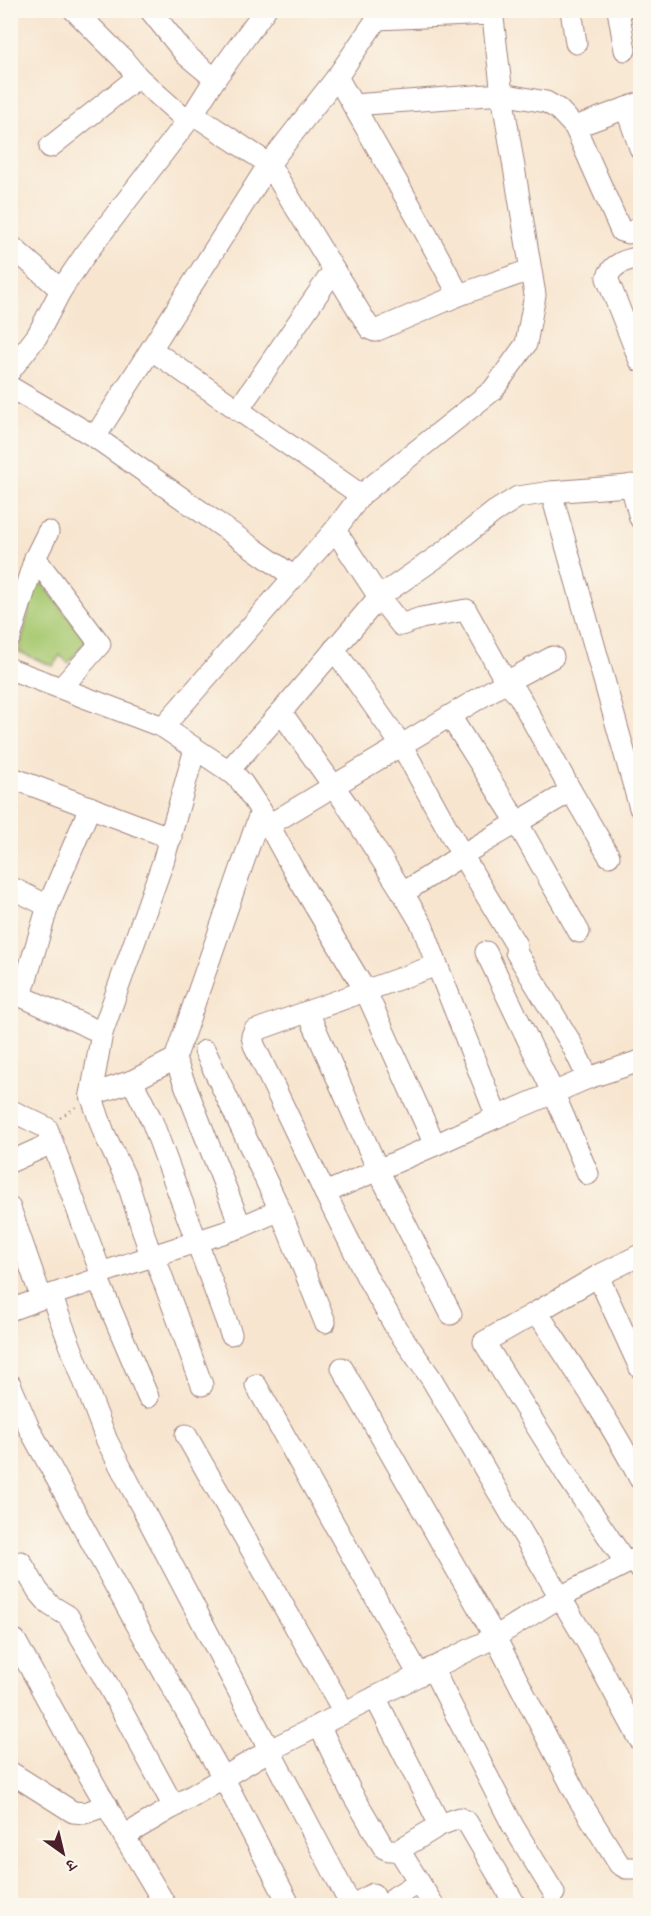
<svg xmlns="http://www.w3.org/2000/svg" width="651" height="1916" font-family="'IM FELL DW Pica','Noto Serif Devanagari',serif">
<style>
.green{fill:#a8c971;stroke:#79744e;stroke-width:1.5}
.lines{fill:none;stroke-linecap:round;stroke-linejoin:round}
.minor-casing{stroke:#a0827d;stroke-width:23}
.path{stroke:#a0827d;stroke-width:2;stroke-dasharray:1.5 4.5;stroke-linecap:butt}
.minor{stroke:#fff;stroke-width:21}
</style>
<rect width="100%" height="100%" fill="#fbf7ec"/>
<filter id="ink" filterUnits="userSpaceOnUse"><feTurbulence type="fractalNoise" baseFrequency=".0167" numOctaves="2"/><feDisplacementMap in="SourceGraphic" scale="12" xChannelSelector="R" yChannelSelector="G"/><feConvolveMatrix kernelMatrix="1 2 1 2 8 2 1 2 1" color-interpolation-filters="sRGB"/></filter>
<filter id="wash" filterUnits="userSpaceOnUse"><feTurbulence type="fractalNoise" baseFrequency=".008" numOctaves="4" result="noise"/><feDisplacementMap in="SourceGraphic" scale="24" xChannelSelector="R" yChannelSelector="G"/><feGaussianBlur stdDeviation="1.35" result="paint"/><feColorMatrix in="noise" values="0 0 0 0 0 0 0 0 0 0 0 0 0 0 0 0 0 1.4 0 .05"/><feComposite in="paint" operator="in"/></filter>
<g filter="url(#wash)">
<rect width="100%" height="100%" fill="#f7e5cf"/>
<polygon class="green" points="37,576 87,641 68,663 60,655 53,666 19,652"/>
</g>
<g filter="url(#ink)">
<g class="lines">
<defs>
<g id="minor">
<polyline points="74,10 123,59 138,77 187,121"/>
<polyline points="150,10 186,55 215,79"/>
<polyline points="571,10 576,43"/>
<polyline points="618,10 625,50"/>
<polyline points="377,19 492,14"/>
<polyline points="337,77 423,228 459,295"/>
<polyline points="353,105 502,94 546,102 558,109 575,127 621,231 628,233 640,228"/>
<polyline points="626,108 640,148"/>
<polyline points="193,114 269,164 337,77 383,10"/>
<polyline points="575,127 640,103"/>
<polyline points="50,147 138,77"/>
<polyline points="10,245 61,290"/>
<path d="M640 257C626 260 613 263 607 278L640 361"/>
<polyline points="152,350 361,495"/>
<polyline points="10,371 37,336 61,290 84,256 193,114 215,79 265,10"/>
<polyline points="10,387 95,437 269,164 370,329 375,331 459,295 530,270"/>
<polyline points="238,410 334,270"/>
<polyline points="95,437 294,577"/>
<polyline points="631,485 640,518"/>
<polyline points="551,492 640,808"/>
<polyline points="35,558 100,644 62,687"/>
<polyline points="10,637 35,558 48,532"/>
<polyline points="334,649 402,746 462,855 516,945"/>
<polyline points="10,669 163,727 235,775 243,784 261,811 294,871 366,992 435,1145 325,1193 368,1279 396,1328 431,1378 560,1597 635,1559 640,1569"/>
<polyline points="281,712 347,805 403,893 422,925 437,965"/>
<polyline points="450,716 517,822 579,932"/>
<polyline points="163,727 335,530 361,495 493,390 526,344 535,295 502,94 492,10"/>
<polyline points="228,771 281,712 379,597 335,530"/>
<polyline points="10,777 171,838"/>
<polyline points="571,791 519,696 506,682 466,610 421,618 401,625 379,597 441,554 494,512 518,497 551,492 640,485"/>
<polyline points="269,825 506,682 553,657"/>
<polyline points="10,887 48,906"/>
<polyline points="403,893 462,855 571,791 609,856"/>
<polyline points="486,952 554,1094 588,1174"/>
<polyline points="516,952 571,1043 588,1078"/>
<polyline points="10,991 102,1033 91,1095 104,1133 127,1181 151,1256"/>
<polyline points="21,996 48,906 90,807"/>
<polyline points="308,1012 378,1170 451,1314"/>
<polyline points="102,1033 163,862 195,749"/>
<polyline points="175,1059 241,1227"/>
<polyline points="132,1081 152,1121 231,1334"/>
<polyline points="91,1095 132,1081 175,1059 261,811"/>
<polyline points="10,1110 47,1128 101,1273"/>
<polyline points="497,1117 588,1078 640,1061"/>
<polyline points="10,1162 52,1143"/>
<polyline points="325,1193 254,1045 252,1036 254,1031 437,965 497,1117 435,1145"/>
<polyline points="10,1208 41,1297"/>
<polyline points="280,1210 325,1322"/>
<polyline points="154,1255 202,1385"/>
<path d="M640 1255 598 1276 537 1312C573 1367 610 1421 640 1479"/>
<polyline points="598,1276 640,1368"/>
<polyline points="98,1279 148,1397"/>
<polyline points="51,1295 98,1279 101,1273 241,1227 280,1210 205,1051"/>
<polyline points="10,1310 51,1295 107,1441 332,1869 351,1906 373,1894 380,1906"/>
<polyline points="537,1312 484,1342 568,1477 626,1563"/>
<polyline points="342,1368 495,1637 578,1798 619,1864 626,1868 640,1868"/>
<polyline points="10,1384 29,1428 128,1609 224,1779 290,1906"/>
<polyline points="256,1385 419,1675"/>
<polyline points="186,1435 344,1712"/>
<polyline points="21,1562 38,1591 50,1605 68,1616 103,1676 174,1807"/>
<polyline points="15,1640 77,1754 124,1836 270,1750 495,1637 560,1597 587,1642 640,1740"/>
<polyline points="432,1668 513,1826 554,1893"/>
<polyline points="375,1697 440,1825"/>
<polyline points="319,1725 350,1790 384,1848 389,1850 399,1850"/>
<polyline points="10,1772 73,1812 85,1813 107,1805"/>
<polyline points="124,1836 166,1906"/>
<polyline points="395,1897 419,1882"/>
<polyline points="434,1906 399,1850 440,1825 459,1818 467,1822 516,1906"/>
</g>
</defs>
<use href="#minor" class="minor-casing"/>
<polyline class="path" points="60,1118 77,1106"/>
<use href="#minor" class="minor"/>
</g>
</g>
<rect width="651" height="1916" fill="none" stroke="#fbf7ec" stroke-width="36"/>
<g transform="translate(63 1853) rotate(146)" stroke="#fbf7ec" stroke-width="4.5" paint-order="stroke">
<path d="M0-4.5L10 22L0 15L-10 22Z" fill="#4a1f2b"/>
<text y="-9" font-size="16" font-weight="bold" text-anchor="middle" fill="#4a1f2b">उ</text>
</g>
</svg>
